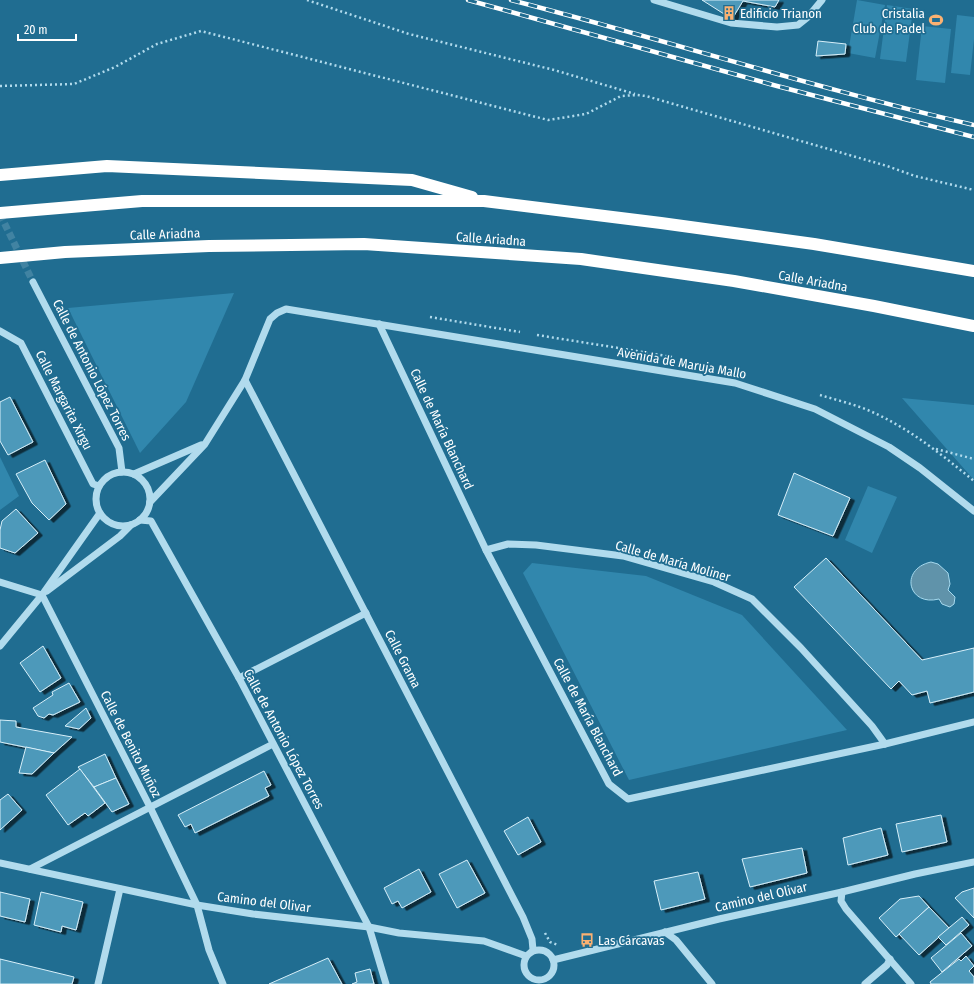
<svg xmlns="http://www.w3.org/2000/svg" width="974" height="984" font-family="'Fira Sans Condensed',sans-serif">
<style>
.green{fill:#3187ad}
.water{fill:#6093aa;stroke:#a5d9ee}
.building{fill:#4d99ba;stroke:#d7eff9;filter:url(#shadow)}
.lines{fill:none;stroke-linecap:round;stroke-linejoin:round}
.minor-tunnel{stroke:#4183a2;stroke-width:7;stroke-dasharray:7 3.5;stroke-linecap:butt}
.path{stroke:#b1dbed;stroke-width:2.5;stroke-dasharray:2 3;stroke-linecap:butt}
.minor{stroke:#b1dbed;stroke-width:7}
.highway{stroke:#fff;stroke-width:12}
.rail-casing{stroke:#fff;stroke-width:4.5}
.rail{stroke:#206d91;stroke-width:3;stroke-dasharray:9;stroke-linecap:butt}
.labels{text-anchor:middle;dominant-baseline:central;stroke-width:3.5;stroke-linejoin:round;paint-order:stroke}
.poi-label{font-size:13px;fill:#fff;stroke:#206d91;text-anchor:start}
.street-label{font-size:13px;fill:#fff;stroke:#206d91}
</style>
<defs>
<filter id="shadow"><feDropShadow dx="4.5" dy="2.5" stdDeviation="0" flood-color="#0009"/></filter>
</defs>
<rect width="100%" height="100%" fill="#206d91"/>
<g class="green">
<polygon points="857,0 885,5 875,58 848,53"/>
<polygon points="887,5 913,9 906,62 880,59"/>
<polygon points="957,15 974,17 974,39 970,75 951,73"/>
<polygon points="922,26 951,29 945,83 916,80"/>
<polygon points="234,293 186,402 140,453 68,308"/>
<polygon points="902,398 974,405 974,480"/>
<polygon points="0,457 19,496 0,510"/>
<polygon points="868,486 897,497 872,553 845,540"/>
<polygon points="532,563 646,576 742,615 847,730 629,780 523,573"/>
</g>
<path class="water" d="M931 562 938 564 948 573 950 584 948 590 955 597 954 604 950 607 942 604 939 599C908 607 899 569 931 562Z"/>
<g class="building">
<polygon points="702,0 779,0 775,7 743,1 732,19"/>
<polygon points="818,41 846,44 845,54 816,56"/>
<polygon points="10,397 33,442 8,455 0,441 0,402"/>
<polygon points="45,460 66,504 49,520 32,503 16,474"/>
<polygon points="794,473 850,498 833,536 778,515"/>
<polygon points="16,509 38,533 15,553 0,548 0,530 2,521"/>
<polygon points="826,558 922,660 974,648 974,692 930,703 927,691 912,695 899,681 891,689 794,587"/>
<polygon points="43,646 61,678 40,692 20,663"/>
<polygon points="69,683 80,702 53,715 49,714 44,718 38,716 33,708 53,695 52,692"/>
<polygon points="86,708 91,718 79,729 65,726"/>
<polygon points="0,720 16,721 16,727 72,737 54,753 0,742"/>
<polygon points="26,747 54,753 32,774 19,773"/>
<polygon points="105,754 116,778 94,787 78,767"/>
<polygon points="80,769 105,803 88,816 85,813 68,825 46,795"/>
<polygon points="264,771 271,785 265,788 269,796 195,833 191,824 185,827 178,815"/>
<polygon points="116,778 129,804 112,812 94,787"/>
<polygon points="8,794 22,810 0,830 0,800"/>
<polygon points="941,815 947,842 902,852 896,824"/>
<polygon points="528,817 541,842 518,855 504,831"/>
<polygon points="881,828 888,855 848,865 843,838"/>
<polygon points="802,848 807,873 750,887 742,859"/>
<polygon points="467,860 485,893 457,908 439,874"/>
<polygon points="419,869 431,892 402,908 398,901 392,904 384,888"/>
<polygon points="698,872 705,899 661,910 654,881"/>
<polygon points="974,888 974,918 955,898 962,892"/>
<polygon points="0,892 30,899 25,922 0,916"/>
<polygon points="41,892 83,902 76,930 62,926 61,932 34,925"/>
<polygon points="919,896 929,907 896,937 879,918 900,899"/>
<polygon points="929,907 949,928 919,955 899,934"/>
<polygon points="962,917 969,925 946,945 938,937"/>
<polygon points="961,933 972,946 942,972 931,958"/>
<polygon points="966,956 974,966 969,971 974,977 974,984 931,984 930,982 959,959 961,961"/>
<polygon points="328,958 342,984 269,984"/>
<polygon points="0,959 74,977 72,984 0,984"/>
<polygon points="370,969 374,984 352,984 357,982 355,973"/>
</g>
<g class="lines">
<polyline class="minor-tunnel" points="0,214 33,282"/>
<g class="path">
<polyline points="307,0 409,34 554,70 635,94"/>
<polyline points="0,86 74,84 115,67 157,44 201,31 548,120 586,114 621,96 637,95 646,96 887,166 915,176 974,190"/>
<polyline points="430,317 520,332"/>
<polyline points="537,335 631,350 672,357"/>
<path d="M820 395C836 400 854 404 870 411 909 428 941 454 974 481"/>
<polyline points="936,449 974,459"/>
<polyline points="545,933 550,942 558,945"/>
</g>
<g class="minor">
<polyline points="654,0 731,23 777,27 798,25 808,17 822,0"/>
<polyline points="33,282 119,448 122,472"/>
<polyline points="379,324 486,550 609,784 628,799 885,744 974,722"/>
<polyline points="0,331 21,343 93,484 99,486"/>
<polyline points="245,380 523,917 532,939 533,950"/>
<circle cx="123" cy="499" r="27"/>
<polyline points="134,474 201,445"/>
<polyline points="150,502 205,444 245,380 270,319 277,313 286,309 735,383 815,409 889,447 920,468 974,511"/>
<polyline points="140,520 151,521 239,678 369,927 386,984"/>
<polyline points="486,550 508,544 536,545 623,556 714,582 752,599 801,648 872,726 885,744"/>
<polyline points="0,582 42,595"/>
<polyline points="47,591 120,536 131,525"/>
<polyline points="42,595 150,807 197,905 209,950 223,984"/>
<polyline points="0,646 42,595 100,513"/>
<polyline points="239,678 366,613"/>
<polyline points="0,863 197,905 253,914 369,927 399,933 484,941 526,956"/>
<polyline points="30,869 273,744"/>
<polyline points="842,892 841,901 846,909 911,984"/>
<polyline points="665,932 676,940 712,984"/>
<circle cx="539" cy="965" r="15"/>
<polyline points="553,960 719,919 842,892 915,874 974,862"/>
<polyline points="98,984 120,889"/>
<polyline points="865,984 887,965 890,959"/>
</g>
<g class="highway">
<polyline points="0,175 107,166 412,180 472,197"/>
<polyline points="0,213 142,201 484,201 661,223 814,244 974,271"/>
<polyline points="0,258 65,252 209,246 364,244 581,259 734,281 874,306 974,326"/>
</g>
<defs>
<g id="rail">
<polyline points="468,0 777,86 974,137"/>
<path d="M511 0C666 40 818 89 974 125"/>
</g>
</defs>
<use href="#rail" class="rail-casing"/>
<use href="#rail" class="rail"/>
</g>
<defs>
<symbol id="building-bare" viewBox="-9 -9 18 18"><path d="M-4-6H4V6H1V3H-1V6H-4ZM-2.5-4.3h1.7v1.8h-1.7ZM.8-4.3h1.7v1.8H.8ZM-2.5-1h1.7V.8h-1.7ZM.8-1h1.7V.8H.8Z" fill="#fab172" stroke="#206d91" stroke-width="2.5" paint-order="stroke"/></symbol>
<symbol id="stadium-bare" viewBox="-9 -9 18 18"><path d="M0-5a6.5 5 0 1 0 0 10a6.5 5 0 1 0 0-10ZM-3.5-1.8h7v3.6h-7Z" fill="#fab172" stroke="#206d91" stroke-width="2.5" paint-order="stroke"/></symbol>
<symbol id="bus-bare" viewBox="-9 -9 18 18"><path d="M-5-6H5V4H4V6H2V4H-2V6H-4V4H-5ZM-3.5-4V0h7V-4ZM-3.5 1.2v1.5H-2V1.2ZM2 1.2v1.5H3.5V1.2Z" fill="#fab172" stroke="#206d91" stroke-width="2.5" paint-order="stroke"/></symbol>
</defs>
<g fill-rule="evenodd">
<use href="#building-bare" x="719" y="3" width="20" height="20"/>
<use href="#stadium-bare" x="926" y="10" width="20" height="20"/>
<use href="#bus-bare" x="577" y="930" width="20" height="20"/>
</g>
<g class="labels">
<g class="poi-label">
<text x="740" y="13">Edificio Trianon</text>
<text x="925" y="13" text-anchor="end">Cristalia<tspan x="925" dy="15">Club de Padel</tspan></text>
<text x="598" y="940">Las Cárcavas</text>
</g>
<g class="street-label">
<text transform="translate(165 234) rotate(-2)">Calle Ariadna</text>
<text transform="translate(491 239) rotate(4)">Calle Ariadna</text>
<text transform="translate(813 281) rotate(10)">Calle Ariadna</text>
<text transform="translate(682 363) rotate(10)">Avenida de Maruja Mallo</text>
<text transform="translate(92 370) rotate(63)">Calle de Antonio López Torres</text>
<text transform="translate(64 400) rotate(63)">Calle Margarita Xirgu</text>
<text transform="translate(442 429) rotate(65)">Calle de María Blanchard</text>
<text transform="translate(673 561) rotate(16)">Calle de María Moliner</text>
<text transform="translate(403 659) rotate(63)">Calle Grama</text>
<text transform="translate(588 717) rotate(62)">Calle de María Blanchard</text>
<text transform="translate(284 739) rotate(62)">Calle de Antonio López Torres</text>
<text transform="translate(131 744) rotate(63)">Calle de Benito Muñoz</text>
<text transform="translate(761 897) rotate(-13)">Camino del Olivar</text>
<text transform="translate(264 902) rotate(7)">Camino del Olivar</text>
</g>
</g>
<path d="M18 34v6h58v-6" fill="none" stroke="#ffffff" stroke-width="2"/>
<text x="24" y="34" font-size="12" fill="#ffffff" stroke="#206d91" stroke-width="3" paint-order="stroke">20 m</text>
</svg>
